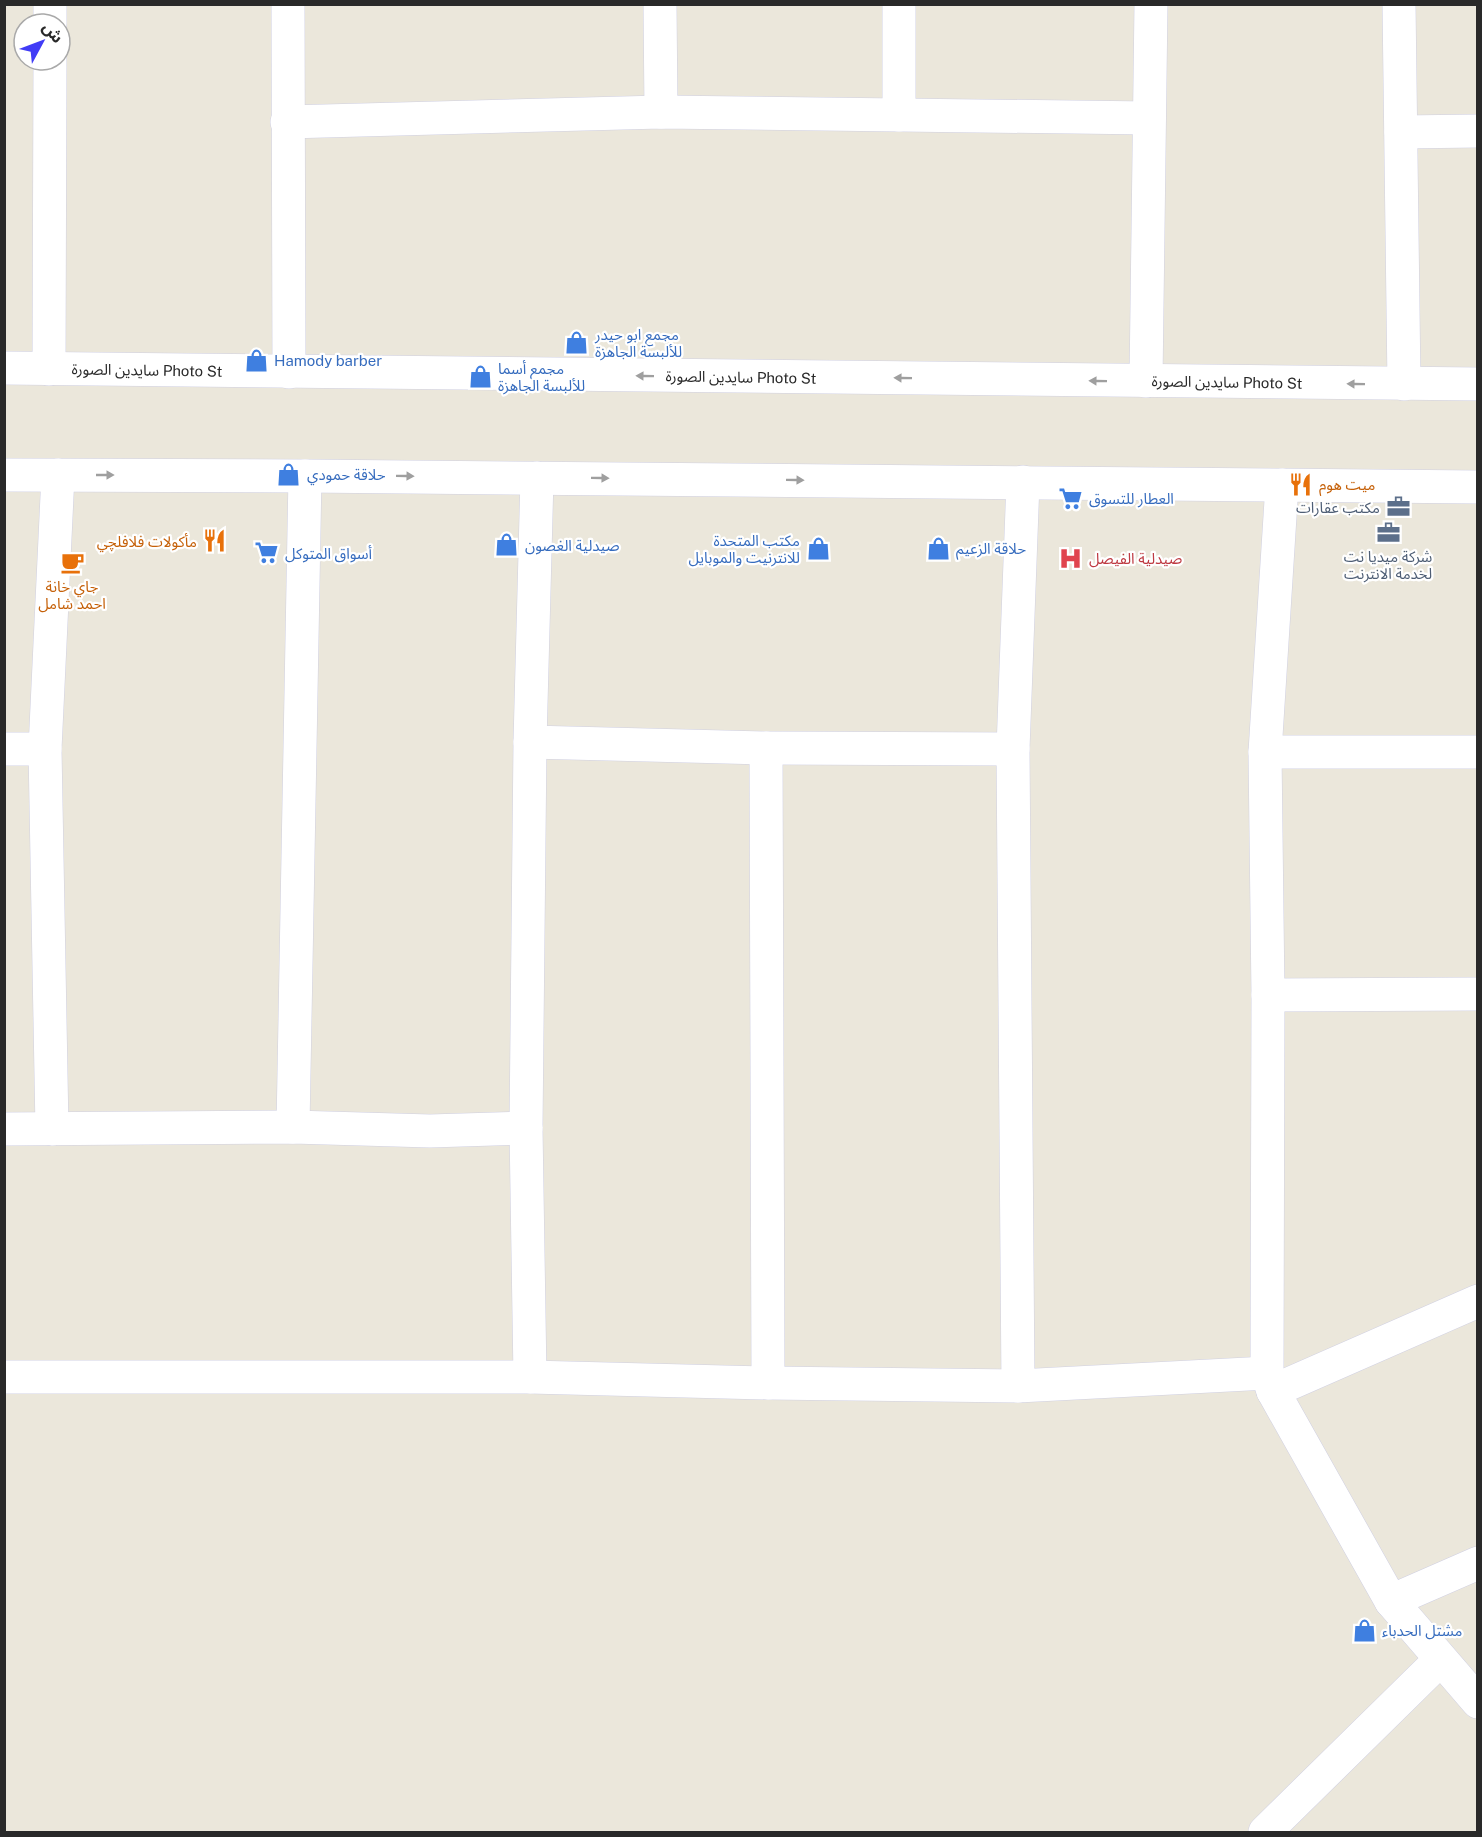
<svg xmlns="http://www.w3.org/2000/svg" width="1482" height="1837" font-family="'Public Sans','Noto Sans Arabic',sans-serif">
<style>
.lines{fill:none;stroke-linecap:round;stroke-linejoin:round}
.minor-casing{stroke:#d0d0e2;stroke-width:34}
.tertiary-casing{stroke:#d0d0e2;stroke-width:34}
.minor{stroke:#fff;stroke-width:33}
.tertiary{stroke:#fff;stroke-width:33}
.oneway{fill:#9f9f9f}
.labels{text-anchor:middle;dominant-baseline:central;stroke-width:4.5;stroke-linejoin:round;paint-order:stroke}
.shop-label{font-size:15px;fill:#366cbe;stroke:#fff;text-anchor:start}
.street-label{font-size:15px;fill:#292929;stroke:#fff}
.food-label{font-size:15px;fill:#c56008;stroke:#fff;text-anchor:start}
.service-label{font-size:15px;fill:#4e5e75;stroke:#fff;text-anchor:end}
.health-label{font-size:15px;fill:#be3a42;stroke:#fff;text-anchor:start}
</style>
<rect width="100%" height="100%" fill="#ebe7db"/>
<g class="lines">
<defs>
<g id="minor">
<polyline points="288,4 289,372"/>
<polyline points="660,4 661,112"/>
<polyline points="1399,4 1404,384"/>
<polyline points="50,24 50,4"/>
<polyline points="899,115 899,4"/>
<polyline points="287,122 661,112 1149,118"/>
<polyline points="1401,132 1478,131"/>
<polyline points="49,369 50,60"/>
<polyline points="1146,381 1151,4"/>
<polyline points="1282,485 1265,752 1268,995 1267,1373 1273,1391 1391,1601 1478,1702"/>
<polyline points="530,742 766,748 1013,749"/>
<polyline points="766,748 768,1383"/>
<polyline points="4,749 45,749"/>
<polyline points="1265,752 1478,752"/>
<polyline points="1268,995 1478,994"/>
<polyline points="293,1127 305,476"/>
<polyline points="4,1129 293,1127 430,1131 526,1128"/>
<polyline points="52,1129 45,749 58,475"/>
<polyline points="4,1377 530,1377 768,1383 1018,1386 1267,1373"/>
<polyline points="530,1377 526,1128 530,742 537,478"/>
<polyline points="1018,1386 1013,749 1023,482"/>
<polyline points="1273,1391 1478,1301"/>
<polyline points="1391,1601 1478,1563"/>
<polyline points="1265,1832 1440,1660"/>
</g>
<g id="tertiary">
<polyline points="4,368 1478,384"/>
<polyline points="4,475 305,476 1478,487"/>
</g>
</defs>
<use href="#minor" class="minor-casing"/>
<use href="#tertiary" class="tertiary-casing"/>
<use href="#minor" class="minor"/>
<use href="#tertiary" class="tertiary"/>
</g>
<defs><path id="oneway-solid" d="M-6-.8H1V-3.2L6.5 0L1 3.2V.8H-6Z" transform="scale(1.5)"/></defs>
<g class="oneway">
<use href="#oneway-solid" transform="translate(645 376) rotate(-179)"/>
<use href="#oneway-solid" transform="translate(903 378) rotate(-179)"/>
<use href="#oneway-solid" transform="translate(1098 381) rotate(-179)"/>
<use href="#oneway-solid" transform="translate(1356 384) rotate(-179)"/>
<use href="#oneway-solid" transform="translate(105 475)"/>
<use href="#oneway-solid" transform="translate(405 476) rotate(1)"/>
<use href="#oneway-solid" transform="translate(600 478) rotate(1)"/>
<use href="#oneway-solid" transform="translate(795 480) rotate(1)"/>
</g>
<defs>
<symbol id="shop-bare" viewBox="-9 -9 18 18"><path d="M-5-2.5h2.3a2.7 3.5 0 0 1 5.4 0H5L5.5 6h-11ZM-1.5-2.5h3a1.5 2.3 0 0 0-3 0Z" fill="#3f7fe0" stroke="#fff" stroke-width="2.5" paint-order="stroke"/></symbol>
<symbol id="restaurant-bare" viewBox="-9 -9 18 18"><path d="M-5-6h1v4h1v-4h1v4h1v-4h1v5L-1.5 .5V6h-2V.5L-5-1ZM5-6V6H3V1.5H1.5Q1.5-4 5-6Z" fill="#e8710a" stroke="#fff" stroke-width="2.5" paint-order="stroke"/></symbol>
<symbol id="supermarket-bare" viewBox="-9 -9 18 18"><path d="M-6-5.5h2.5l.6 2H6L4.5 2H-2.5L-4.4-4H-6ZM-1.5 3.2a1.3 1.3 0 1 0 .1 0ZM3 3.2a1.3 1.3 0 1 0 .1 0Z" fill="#3f7fe0" stroke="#fff" stroke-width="2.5" paint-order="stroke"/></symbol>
<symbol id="office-bare" viewBox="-9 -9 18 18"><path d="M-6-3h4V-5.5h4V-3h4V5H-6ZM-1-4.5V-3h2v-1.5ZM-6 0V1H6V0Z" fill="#5c6f8a" stroke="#fff" stroke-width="2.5" paint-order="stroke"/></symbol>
<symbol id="hospital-bare" viewBox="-9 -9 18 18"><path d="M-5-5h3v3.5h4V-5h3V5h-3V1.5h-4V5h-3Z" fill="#e0444e" stroke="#fff" stroke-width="2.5" paint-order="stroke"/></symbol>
<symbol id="cafe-bare" viewBox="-9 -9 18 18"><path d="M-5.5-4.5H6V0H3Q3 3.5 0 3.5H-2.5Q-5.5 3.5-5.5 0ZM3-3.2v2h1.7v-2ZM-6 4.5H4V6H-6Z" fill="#e8710a" stroke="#fff" stroke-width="2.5" paint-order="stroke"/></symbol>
</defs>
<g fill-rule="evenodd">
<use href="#shop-bare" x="560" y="326" width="33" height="33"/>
<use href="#shop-bare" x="240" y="344" width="33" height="33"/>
<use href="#shop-bare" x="464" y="360" width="33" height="33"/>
<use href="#shop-bare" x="272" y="458" width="33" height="33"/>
<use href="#restaurant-bare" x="1284" y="468" width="33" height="33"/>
<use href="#supermarket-bare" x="1054" y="482" width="33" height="33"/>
<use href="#office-bare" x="1382" y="490" width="33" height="33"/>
<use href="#office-bare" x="1372" y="516" width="33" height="33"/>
<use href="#restaurant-bare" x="198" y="524" width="33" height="33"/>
<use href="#shop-bare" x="490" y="528" width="33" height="33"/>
<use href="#shop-bare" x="922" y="532" width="33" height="33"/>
<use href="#shop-bare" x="802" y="532" width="33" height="33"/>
<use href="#supermarket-bare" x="250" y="536" width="33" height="33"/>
<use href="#hospital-bare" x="1054" y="542" width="33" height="33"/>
<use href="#cafe-bare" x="56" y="546" width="33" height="33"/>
<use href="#shop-bare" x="1348" y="1614" width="33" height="33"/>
</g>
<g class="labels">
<g class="shop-label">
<text x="595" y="334">مجمع ابو حيدر<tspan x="595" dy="17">للألبسة الجاهزة</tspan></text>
<text x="274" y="360">Hamody barber</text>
<text x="498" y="368">مجمع أسما<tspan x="498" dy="17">للألبسة الجاهزة</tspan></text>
<text x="307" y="474">حلاقة حمودي</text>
<text x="1089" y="498">العطار للتسوق</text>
<text x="800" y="540" text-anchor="end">مكتب المتحدة<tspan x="800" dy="17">للانترنيت والموبايل</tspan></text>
<text x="525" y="545">صيدلية الغصون</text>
<text x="956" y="548">حلاقة الزعيم</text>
<text x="285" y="553">أسواق المتوكل</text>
<text x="1382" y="1630">مشتل الحدباء</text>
</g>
<g class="street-label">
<text transform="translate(147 370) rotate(1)">سايدين الصورة Photo St</text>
<text transform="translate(741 377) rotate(1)">سايدين الصورة Photo St</text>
<text transform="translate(1227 382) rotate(1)">سايدين الصورة Photo St</text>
</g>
<g class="food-label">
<text x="1319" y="484">ميت هوم</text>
<text x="197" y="541" text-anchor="end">مأكولات فلافلچي</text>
<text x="72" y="586" text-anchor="middle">جاي خانة<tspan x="72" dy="17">احمد شامل</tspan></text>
</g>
<g class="service-label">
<text x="1380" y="507">مكتب عقارات</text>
<text x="1388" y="556" text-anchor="middle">شركة ميديا نت<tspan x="1388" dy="17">لخدمة الانترنت</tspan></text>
</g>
<g class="health-label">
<text x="1089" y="558">صيدلية الفيصل</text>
</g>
</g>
<rect width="1482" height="1837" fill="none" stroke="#292929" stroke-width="12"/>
<g transform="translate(42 42) rotate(49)"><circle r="28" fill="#ffffff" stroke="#a9a9a9" stroke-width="1.5"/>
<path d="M0-4.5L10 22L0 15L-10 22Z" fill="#413cf6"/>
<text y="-9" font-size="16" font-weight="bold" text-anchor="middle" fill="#292929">ش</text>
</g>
</svg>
